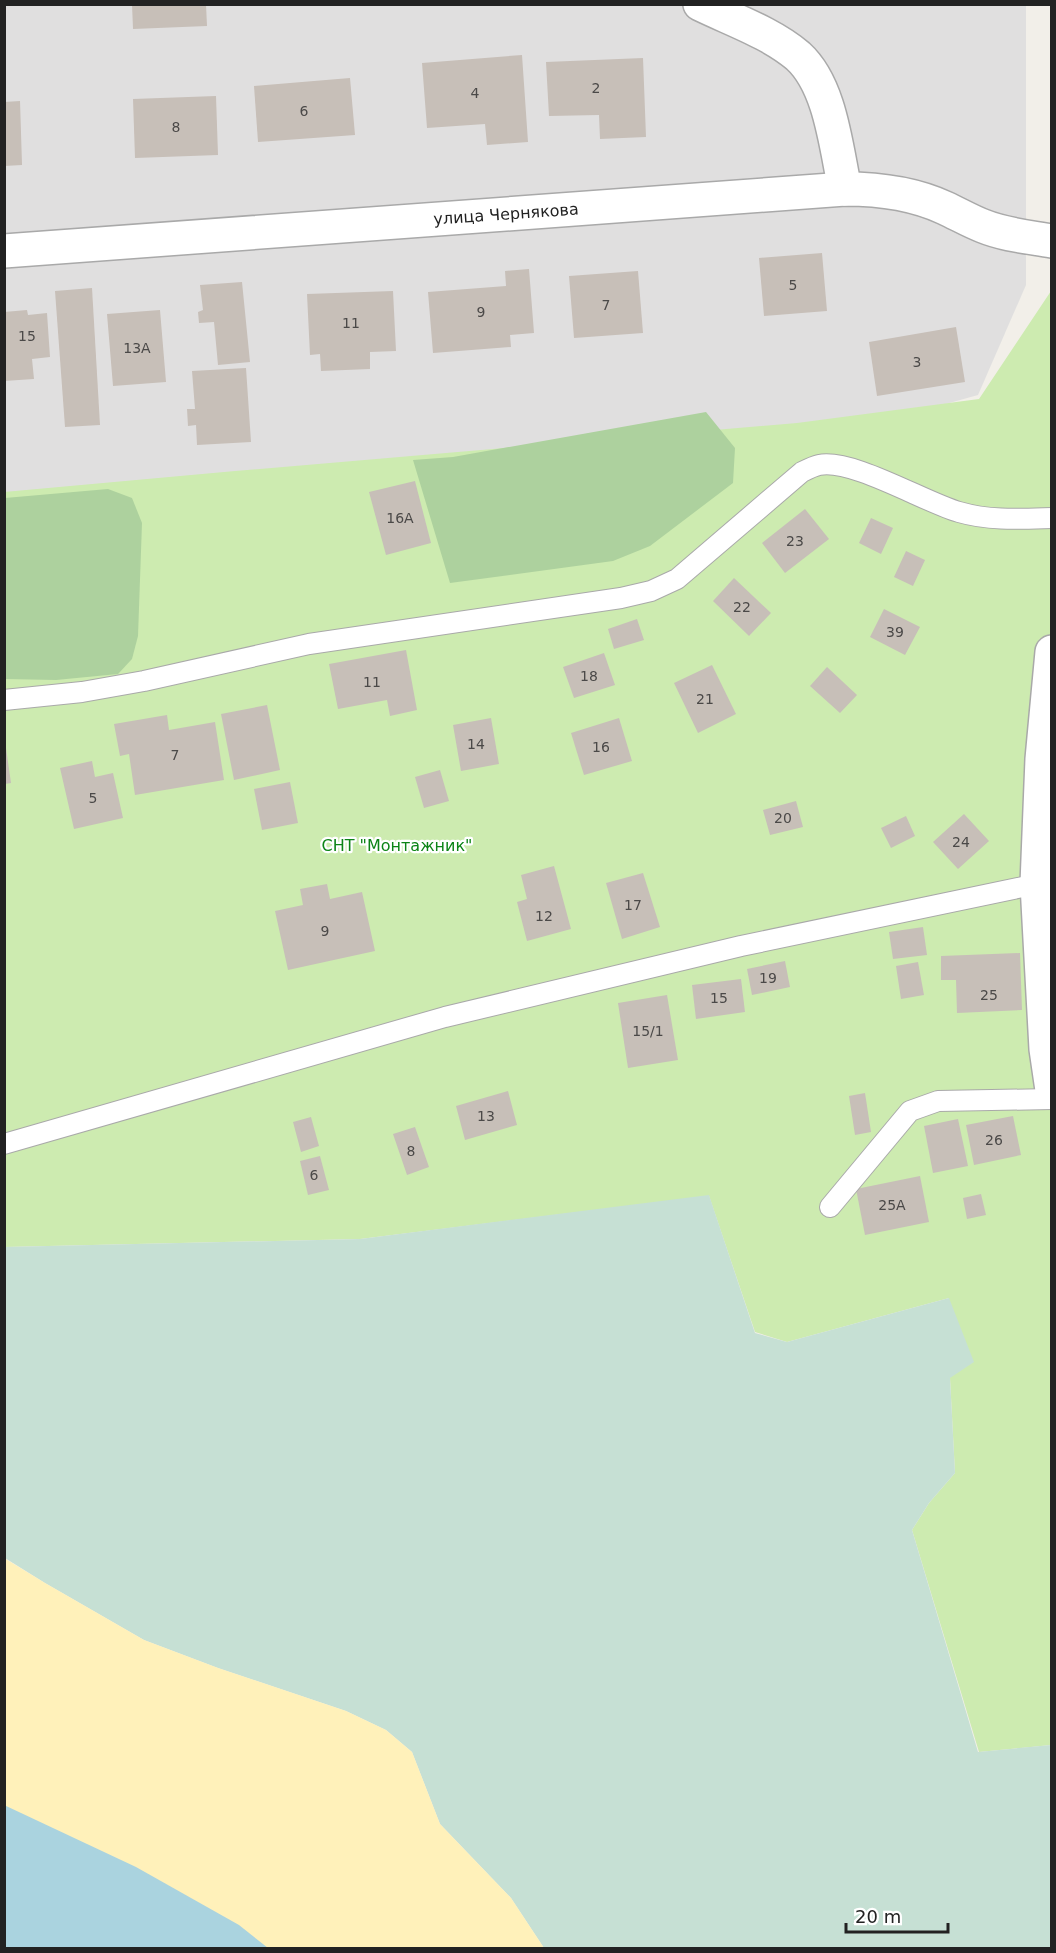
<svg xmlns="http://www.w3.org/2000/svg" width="1056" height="1953" font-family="'DejaVu Sans',sans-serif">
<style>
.residential{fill:#e0dfdf}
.grass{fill:#cdebb0}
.forest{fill:#add19e}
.wetland{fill:#c6e0d4}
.sand{fill:#fff1ba}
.water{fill:#aad3df}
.building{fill:#c7bfb8}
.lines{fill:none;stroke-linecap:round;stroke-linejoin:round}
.lane-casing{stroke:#a9a9a9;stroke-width:22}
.street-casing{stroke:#a9a9a9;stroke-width:36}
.lane{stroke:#fff;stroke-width:20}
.street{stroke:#fff;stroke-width:33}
.labels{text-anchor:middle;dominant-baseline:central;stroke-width:4.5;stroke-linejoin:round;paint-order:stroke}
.number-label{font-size:14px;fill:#4b4948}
.street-label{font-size:16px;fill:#222;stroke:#fff}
.park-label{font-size:16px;fill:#0c8416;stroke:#fff}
</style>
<rect width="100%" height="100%" fill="#f2efe9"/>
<polygon class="residential" points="5,5 1026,5 1026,285 978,395 5,666"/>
<polygon class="grass" points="1051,291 1051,1745 979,1752 912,1530 929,1503 955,1473 950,1378 949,1298 787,1342 755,1332 709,1196 360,1239 5,1247 4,492 235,471 797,423 979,399"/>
<g class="forest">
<polygon points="706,412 735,448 733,483 650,546 613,561 450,583 413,460 453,457"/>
<polygon points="108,489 132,498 142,523 138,636 132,659 118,674 56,680 5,679 5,498"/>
</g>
<polygon class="wetland" points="709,1195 755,1333 787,1342 949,1298 974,1362 950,1378 955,1473 929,1503 912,1530 978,1752 1051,1745 1051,1948 544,1948 511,1898 440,1824 412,1752 386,1730 346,1711 218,1668 144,1640 45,1583 5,1558 4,1247 360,1239"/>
<polygon class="sand" points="4,1558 45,1583 144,1640 218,1668 346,1711 386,1730 412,1752 440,1824 511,1898 544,1948 5,1948"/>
<polygon class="water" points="4,1805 136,1867 239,1925 268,1948 5,1948"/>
<g class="building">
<polygon points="132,4 206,4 207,26 133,29"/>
<polygon points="522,55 528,142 487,145 485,124 427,128 422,63"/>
<polygon points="643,58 646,137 600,139 599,115 549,116 546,62"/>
<polygon points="350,78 355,135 258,142 254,86"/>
<polygon points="216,96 218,155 135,158 133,99"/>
<polygon points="20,101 22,165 4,166 4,102"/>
<polygon points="822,253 827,311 764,316 759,258"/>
<polygon points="529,269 534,333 510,335 511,347 433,353 428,292 506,286 505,271"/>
<polygon points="638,271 643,333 574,338 569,276"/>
<polygon points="242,282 250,362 218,365 214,322 199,323 198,312 203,310 200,285"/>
<polygon points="92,288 100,425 65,427 55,291"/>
<polygon points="393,291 396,351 370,352 370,369 321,371 320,354 310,355 307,294"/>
<polygon points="27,310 28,315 47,313 50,357 32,359 34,379 4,381 4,312"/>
<polygon points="160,310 166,382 113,386 107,314"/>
<polygon points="956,327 965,382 877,396 869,342"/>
<polygon points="246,368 251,442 197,445 196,425 188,426 187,409 195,409 192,371"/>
<polygon points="415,481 431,543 386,555 369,492"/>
<polygon points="805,509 829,539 785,573 762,543"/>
<polygon points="871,518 893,528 881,554 859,543"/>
<polygon points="906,551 925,560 913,586 894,577"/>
<polygon points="734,578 771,613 749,636 713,601"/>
<polygon points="884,609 920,627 905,655 870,637"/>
<polygon points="637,619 644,640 614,649 608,629"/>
<polygon points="406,650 417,710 390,716 387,700 338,709 329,664"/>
<polygon points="604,653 615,685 574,698 563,667"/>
<polygon points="712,665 736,714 698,733 674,683"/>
<polygon points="827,667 857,695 840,713 810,686"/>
<polygon points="267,705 280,770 234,780 221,714"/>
<polygon points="167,715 169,730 215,722 224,780 135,795 129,754 120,756 114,724"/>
<polygon points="491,718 499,764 461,771 453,725"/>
<polygon points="619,718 632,761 584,775 571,733"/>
<polygon points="5,741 11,783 5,784"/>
<polygon points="92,761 95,777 113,773 123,818 74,829 60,768"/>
<polygon points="440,770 449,801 424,808 415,777"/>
<polygon points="290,782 298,823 262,830 254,789"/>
<polygon points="796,801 803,827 770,835 763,810"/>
<polygon points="964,814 989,841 958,869 933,842"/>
<polygon points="906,816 915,836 891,848 881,828"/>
<polygon points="554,866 571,929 527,941 517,902 527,899 521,875"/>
<polygon points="643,873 660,927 622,939 606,883"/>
<polygon points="327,884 330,899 362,892 375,951 288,970 275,911 303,905 300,889"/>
<polygon points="923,927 927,955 893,959 889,932"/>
<polygon points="1020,953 1022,1010 957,1013 956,980 941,980 941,956"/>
<polygon points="785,961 790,987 752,995 747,969"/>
<polygon points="918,962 924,995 901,999 896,966"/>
<polygon points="741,979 745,1012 696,1019 692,985"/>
<polygon points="667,995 678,1060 628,1068 618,1003"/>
<polygon points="508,1091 517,1125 465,1140 456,1106"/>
<polygon points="865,1093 871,1132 855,1135 849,1096"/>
<polygon points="1013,1116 1021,1155 974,1165 966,1125"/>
<polygon points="311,1117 319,1146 301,1152 293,1122"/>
<polygon points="958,1119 968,1166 933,1173 924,1126"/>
<polygon points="415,1127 429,1167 407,1175 393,1134"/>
<polygon points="320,1156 329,1190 308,1195 300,1161"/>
<polygon points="920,1176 929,1222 865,1235 856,1189"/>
<polygon points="981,1194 986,1215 967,1219 963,1198"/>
</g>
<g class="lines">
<defs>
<g id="lane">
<path d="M4 700 82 692 144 681 309 644 621 598 651 591 677 579 802 472C808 469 814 466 819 465 852 458 926 503 959 512 990 521 1020 519 1052 518"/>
<polyline points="4,1144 445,1017 741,946 1037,884"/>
<polyline points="830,1207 910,1111 938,1101 1052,1099"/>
</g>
<g id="street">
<path d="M700 4C733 20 771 33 798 56 831 86 836 148 845 189"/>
<path d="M4 251 845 189C880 189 913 193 945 208 958 214 970 221 983 226 1005 235 1029 237 1052 241"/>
<polyline points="1052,652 1042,759 1037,884 1046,1049 1052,1090"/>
</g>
</defs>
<use href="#lane" class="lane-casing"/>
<use href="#street" class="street-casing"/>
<use href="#lane" class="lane"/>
<use href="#street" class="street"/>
</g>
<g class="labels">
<g class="number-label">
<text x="596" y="88">2</text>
<text x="475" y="93">4</text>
<text x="304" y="111">6</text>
<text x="176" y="127">8</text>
<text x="793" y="285">5</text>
<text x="606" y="305">7</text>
<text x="481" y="312">9</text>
<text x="351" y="323">11</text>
<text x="27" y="336">15</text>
<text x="137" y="348">13А</text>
<text x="917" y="362">3</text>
<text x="400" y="518">16А</text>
<text x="795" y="541">23</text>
<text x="742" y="607">22</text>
<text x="895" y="632">39</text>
<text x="589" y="676">18</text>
<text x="372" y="682">11</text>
<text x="705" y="699">21</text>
<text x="476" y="744">14</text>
<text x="601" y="747">16</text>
<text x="175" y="755">7</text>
<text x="93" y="798">5</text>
<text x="783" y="818">20</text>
<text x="961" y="842">24</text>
<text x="633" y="905">17</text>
<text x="544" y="916">12</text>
<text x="325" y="931">9</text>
<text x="768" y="978">19</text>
<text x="989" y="995">25</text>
<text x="719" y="998">15</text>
<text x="648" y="1031">15/1</text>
<text x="486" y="1116">13</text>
<text x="994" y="1140">26</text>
<text x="411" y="1151">8</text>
<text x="314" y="1175">6</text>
<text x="892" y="1205">25А</text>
</g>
<g class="street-label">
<text transform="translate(506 214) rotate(-4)">улица Чернякова</text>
</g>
<g class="park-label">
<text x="397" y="845">СНТ "Монтажник"</text>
</g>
</g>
<rect width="1056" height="1953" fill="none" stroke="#222222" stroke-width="12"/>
<path d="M846 1923v9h102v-9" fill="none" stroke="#222222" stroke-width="3"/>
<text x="855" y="1923" font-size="18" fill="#222222" stroke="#ffffff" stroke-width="4.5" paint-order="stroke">20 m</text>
</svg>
